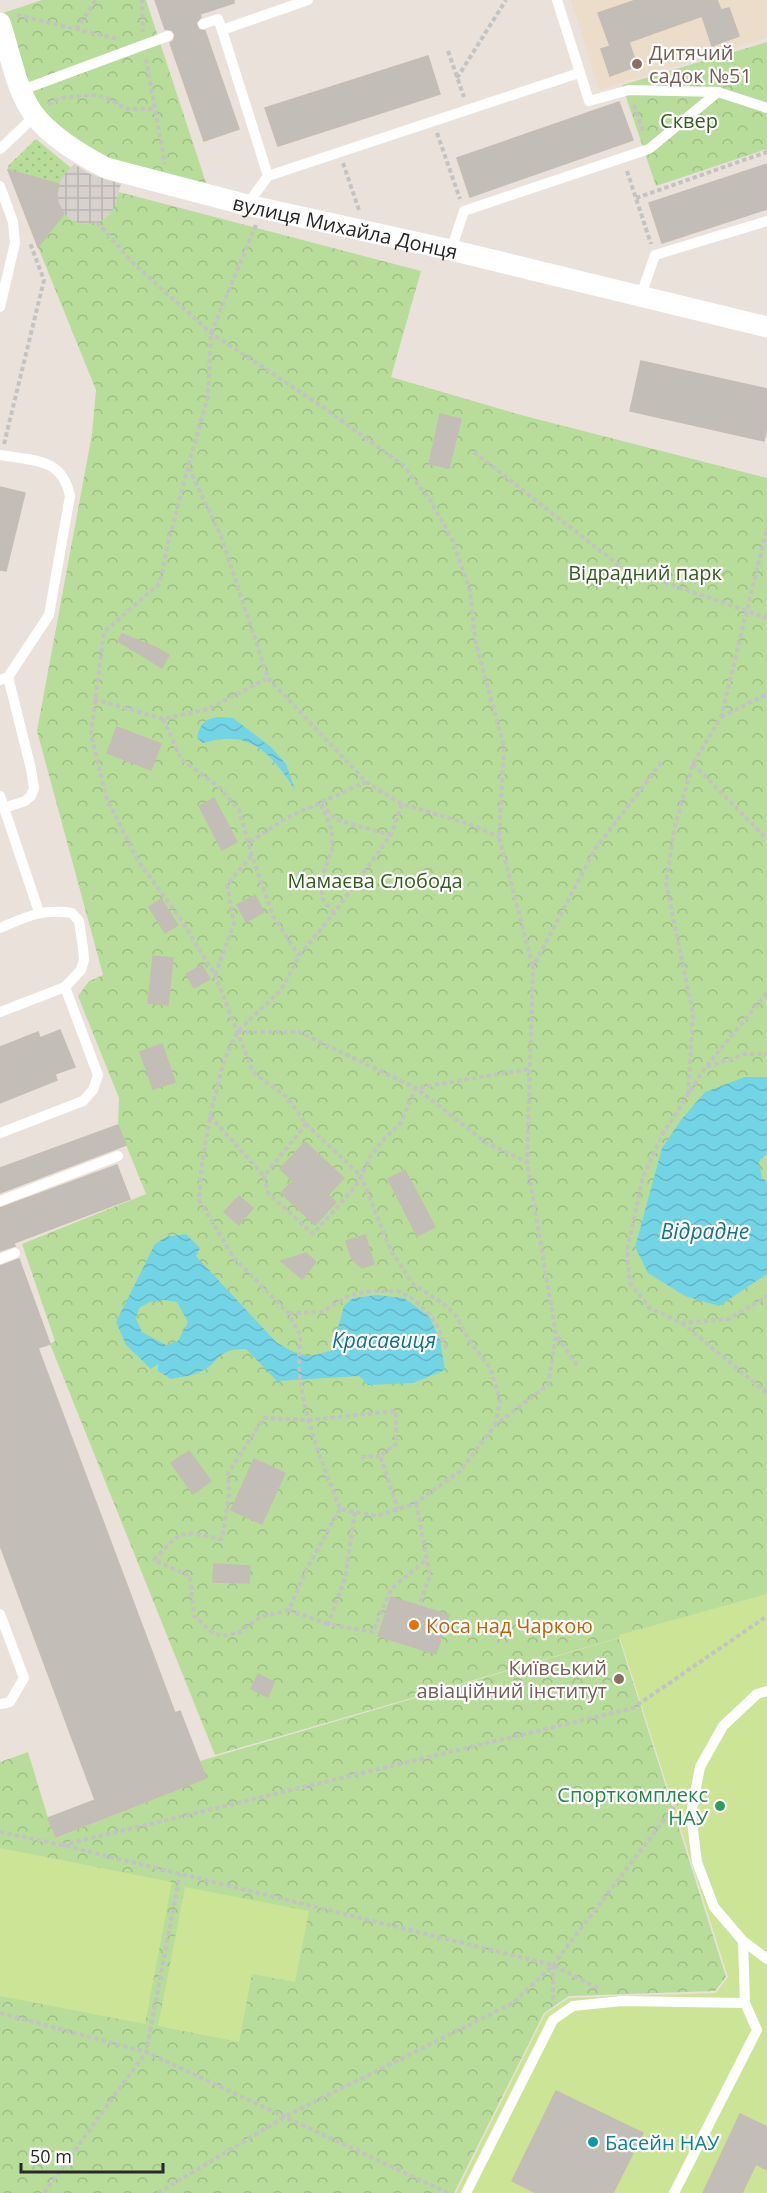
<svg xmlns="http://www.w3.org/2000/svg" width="767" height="2193" font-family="'Open Sans',sans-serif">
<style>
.education{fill:#ebddca}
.grass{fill:url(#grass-dots)}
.park{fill:url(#park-crowns)}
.pitch{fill:#cce496}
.plaza{fill:url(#plaza-grid)}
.water{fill:url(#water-waves);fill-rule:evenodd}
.building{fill:#c2bdb6;stroke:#c5bdb4;stroke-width:1.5}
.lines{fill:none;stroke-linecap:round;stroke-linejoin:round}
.path{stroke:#c3c3c3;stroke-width:4;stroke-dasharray:4.5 3;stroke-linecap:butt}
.service{stroke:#fff;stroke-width:10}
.minor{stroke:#fff;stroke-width:21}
.education-dot{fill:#8d6e63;stroke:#fff;stroke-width:2}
.food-dot{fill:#e8710a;stroke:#fff;stroke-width:2}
.leisure-dot{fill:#2e9e5b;stroke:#fff;stroke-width:2}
.culture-dot{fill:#0f9aa8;stroke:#fff;stroke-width:2}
.labels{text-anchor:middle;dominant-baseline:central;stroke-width:4.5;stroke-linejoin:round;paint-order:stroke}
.education-label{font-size:20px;fill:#785e54;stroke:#fff;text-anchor:start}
.park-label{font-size:20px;fill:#335f1e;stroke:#fff}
.street-label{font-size:20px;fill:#282828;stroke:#fff}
.food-label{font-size:20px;fill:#c56008;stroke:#fff;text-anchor:start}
.leisure-label{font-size:20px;fill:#27864d;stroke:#fff;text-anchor:end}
.culture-label{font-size:20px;fill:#0d838f;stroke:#fff;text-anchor:start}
.water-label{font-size:21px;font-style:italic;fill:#15728f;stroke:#fff}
</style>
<defs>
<pattern id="grass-dots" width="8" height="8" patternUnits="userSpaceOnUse" patternTransform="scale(1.5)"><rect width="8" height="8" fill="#b8dd9a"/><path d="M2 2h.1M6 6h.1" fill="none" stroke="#9ebe85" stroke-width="1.8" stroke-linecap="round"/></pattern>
<pattern id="park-crowns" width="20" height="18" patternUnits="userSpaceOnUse" patternTransform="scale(1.5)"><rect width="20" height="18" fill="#b8dd9a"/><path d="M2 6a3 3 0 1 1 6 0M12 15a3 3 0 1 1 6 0" fill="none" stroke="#9ebe85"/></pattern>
<pattern id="plaza-grid" width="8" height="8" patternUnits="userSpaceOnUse" patternTransform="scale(1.5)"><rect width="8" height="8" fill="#d6d1cd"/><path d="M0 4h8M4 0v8" fill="none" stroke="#b8b3b0"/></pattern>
<pattern id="water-waves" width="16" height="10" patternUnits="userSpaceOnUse" patternTransform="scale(1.5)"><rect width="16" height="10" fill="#73d4e6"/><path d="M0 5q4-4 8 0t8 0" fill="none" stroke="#64b6c5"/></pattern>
</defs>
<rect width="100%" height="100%" fill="#eae1da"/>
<polygon class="education" points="571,0 767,0 767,38 599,90"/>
<polygon class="grass" points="36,139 71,168 59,184 8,170 8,166"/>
<g class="park">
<polygon points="42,0 146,0 208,189 108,163 52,125 26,85 3,13"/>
<polygon points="767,42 767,149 656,186 622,85"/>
<path d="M119 192 421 271 391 377 521 415 767 478V1595L215 1755 50 1344 55 1341 22 1244 146 1194 118 1125 119 1098 78 996 89 981 103 975 37 731 92 434 96 390 38 247 65 213C70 219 75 220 82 222 103 228 114 209 119 192Z"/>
<polygon points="619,1638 726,1977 715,1991 569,1996 544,2013 454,2193 0,2193 0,1762 28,1752 48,1818 56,1838 206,1778 200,1761"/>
</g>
<g class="pitch">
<polygon points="767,1594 767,2193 456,2193 545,2014 569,1998 716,1993 728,1977 619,1635"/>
<polygon points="0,1848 172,1882 145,2024 0,1996"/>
<polygon points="185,1887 309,1911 295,1982 252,1974 239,2042 158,2026"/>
</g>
<polygon class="plaza" points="74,164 90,174 121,184 114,208 108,216 99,222 89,224 79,223 70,219 63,212 58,203 57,193 59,184 64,175"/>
<g class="water">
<path d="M218 717 233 718 271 747 286 764 295 790C271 754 251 728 203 743L197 738C199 725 204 719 218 717Z"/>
<polygon points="745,1077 767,1077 767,1153 759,1162 762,1178 767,1181 767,1274 719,1306 685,1296 648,1273 635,1247 662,1148 681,1120 705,1092"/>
<path d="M186 1234 200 1248 196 1256 276 1342C299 1356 307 1359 332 1350L344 1306 353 1298 376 1295 404 1298 429 1316 440 1340 445 1370 413 1383 368 1385 359 1376 277 1381 246 1349C214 1349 222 1362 200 1372 192 1376 180 1377 171 1379L158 1371V1364L151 1369 126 1345 116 1322 155 1244 166 1237ZM164 1300 177 1302 188 1322 178 1341 166 1345 142 1332 136 1319 139 1308 150 1302Z"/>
</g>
<g class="building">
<polygon points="155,0 234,0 234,3 200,14 201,17 196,23 199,30 205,31 239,129 204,141 170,43 174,40 175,34 172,30 165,29"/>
<polygon points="636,0 717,0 721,10 729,8 739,36 712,46 702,16 629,42 637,66 610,76 601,49 610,46 598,13"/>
<polygon points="428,56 440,94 278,146 265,108"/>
<polygon points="619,102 633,140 470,197 457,158"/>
<polygon points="767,164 767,209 662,243 649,203"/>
<polygon points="8,170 59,184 57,193 58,203 64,214 38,247"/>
<polygon points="641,361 767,389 767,427 764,441 630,411"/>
<polygon points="440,414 461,419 449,468 429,464"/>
<polygon points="0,487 25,493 6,571 0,570"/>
<polygon points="122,634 155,647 169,655 162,668 118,641"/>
<polygon points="117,727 161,744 151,770 107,753"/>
<polygon points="214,798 237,842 222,850 199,806"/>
<polygon points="255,895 264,912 246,922 237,905"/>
<polygon points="161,899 178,925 165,933 149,907"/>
<polygon points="153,956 173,958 168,1005 148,1003"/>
<polygon points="202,965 210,979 194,988 186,974"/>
<polygon points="60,1030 75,1067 55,1074 57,1080 0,1103 0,1047 38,1032 40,1038"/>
<polygon points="162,1044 175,1082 153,1089 140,1052"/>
<polygon points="118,1125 126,1145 0,1193 0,1168"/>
<polygon points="305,1142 344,1178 328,1195 336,1202 315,1225 281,1193 293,1181 280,1169"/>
<polygon points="117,1165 130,1199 14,1243 15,1246 0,1251 0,1208"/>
<polygon points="405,1170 435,1227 417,1236 388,1179"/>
<polygon points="239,1196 253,1208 239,1225 224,1212"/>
<polygon points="365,1235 374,1264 362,1268 352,1259 346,1241"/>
<polygon points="306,1253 316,1262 302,1279 281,1261"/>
<polygon points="19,1259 50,1344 38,1348 175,1713 180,1711 206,1778 56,1837 48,1818 95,1800 0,1545 0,1266"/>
<polygon points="189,1451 211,1481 193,1494 171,1463"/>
<polygon points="254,1459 285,1473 262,1524 231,1510"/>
<polygon points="214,1564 250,1566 249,1583 213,1582"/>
<polygon points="391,1597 449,1615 436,1654 378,1636"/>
<polygon points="258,1674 274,1682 268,1697 251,1689"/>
<polygon points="556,2091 643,2133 613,2193 536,2193 512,2181"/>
<polygon points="740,2114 767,2127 767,2170 756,2164 742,2193 703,2193"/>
</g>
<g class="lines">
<g class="path">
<polyline points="140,0 142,1 143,32"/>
<polyline points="17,15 118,39"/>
<polyline points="76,29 96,0"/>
<polyline points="448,51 464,97"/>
<polyline points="146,59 165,164"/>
<polyline points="457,78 506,0"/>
<polyline points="48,104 60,98 96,95 109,99 126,109 155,109"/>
<polyline points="634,105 644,134"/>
<polyline points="437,133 460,199"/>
<polyline points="343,163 359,210"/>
<polyline points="627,171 651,244"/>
<polyline points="636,198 767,152"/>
<polyline points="97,222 132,262 211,333 320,405 403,465 430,500 452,539 470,591 475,640 504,747 499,837 533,967"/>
<polyline points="256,225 211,333 208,397 188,466 221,536 268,678 366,782 402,804 472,825 499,837"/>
<polyline points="4,444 44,280 30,243"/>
<polyline points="474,452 621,567 767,618"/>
<polyline points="188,467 168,543 160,583 104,632 91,734 106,797 138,861 180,918 215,975 253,1072 288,1098 306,1124"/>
<polyline points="94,699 163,719 208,709 268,678"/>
<polyline points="721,717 767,694"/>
<polyline points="163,719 181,759 218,786 239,810 252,856 273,916 299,956"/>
<polyline points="693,764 767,839"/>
<path d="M402 804 391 835 334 913 299 956 281 990 237 1032 223 1064 210 1116 202 1164 199 1200 234 1258 288 1313 301 1336C291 1390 321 1459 340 1509L377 1516 416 1503 460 1471 495 1425 548 1385 556 1335"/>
<polyline points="250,842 286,818 366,782"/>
<polyline points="334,913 322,898 322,876 332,850 332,830 320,803 337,820 391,835"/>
<polyline points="215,975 234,924 227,885 251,856"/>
<polyline points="767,993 705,1068 662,1135 643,1177 627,1250 630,1283 650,1308 682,1323 729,1319 767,1296"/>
<polyline points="238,1032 299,1032 416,1088 485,1142 527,1162"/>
<polyline points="707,1067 745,1054 767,1054"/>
<polyline points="688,1094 693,1014 666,883 675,825 693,764 721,717 767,528"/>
<polyline points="210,1116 264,1176"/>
<polygon points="306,1124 361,1176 355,1187 313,1234 268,1193 264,1176"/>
<polyline points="289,1313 322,1312 350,1295 371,1291 398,1291 413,1299 429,1314 436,1324 447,1350"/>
<polyline points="682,1323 767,1393"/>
<polyline points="577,1365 556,1335 527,1162 533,967 595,849 662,762"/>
<polyline points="495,1425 500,1402 491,1369 469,1340 457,1317 445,1305 413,1284 391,1251 361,1176 371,1155 385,1138 400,1124 416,1088 529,1069"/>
<polyline points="361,1457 380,1456"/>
<polyline points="416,1503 430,1575 419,1606"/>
<polyline points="355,1512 345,1578 328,1624 373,1632 391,1589 427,1559"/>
<path d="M289 1610 261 1617 238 1633 222 1636 212 1632 194 1616 190 1576 154 1560C184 1528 179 1531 222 1539L229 1494 228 1473 264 1418 307 1420 396 1411V1444L380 1456 398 1509"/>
<polyline points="328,1624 289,1610 305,1572 340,1509"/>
<polyline points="0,1832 62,1845 553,1965 599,1989"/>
<polyline points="62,1845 633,1708 767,1616"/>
<polyline points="553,1965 553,2003"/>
<polyline points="0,2013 146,2052 448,2193"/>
<polyline points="44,2193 146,2052 180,1874"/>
<polyline points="158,2193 286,2116 513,2003 553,1965 677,1803"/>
</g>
<g class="service">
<polyline points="557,0 589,101 629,90 718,92 767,108"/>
<polyline points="203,24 218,19 222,30 308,0"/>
<polyline points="222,30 268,176"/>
<polyline points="22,90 168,36"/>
<polyline points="0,149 35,116"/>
<polyline points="0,186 13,222 15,243 0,307"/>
<polyline points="247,205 268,176 579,73"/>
<polyline points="451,250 464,211 649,149 718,92"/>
<polyline points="641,295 655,255 767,221"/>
<path d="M0 455C33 461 62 457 70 496L49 615 8 677 0 680"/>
<polyline points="0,796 39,912"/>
<polyline points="4,808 25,801 31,796 34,788 31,769 8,677"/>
<path d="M0 928C26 917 43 908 72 913L79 921 83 948 84 960 81 970 65 987 0 1012"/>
<polyline points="0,1133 83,1101 93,1090 98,1075 65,987"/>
<polyline points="0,1201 118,1156"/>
<polyline points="0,1259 15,1253"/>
<polyline points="0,1614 24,1678 10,1702 0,1704"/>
<polyline points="767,1691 757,1694 723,1726 700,1767 691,1814 697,1862 714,1907 743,1941 767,1959"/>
<polyline points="743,1941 745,2003"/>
<polyline points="466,2193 553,2020 573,2006 622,2001 745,2003 757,2030 674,2193"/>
</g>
<path class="minor" id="s1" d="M0 23C9 49 15 84 29 107 43 132 81 155 106 168L247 205 451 250 767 327"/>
</g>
<g class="education-dot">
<circle cx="637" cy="64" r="6"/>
<circle cx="619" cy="1679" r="6"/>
</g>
<circle class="food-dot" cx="414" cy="1625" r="6"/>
<circle class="leisure-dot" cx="720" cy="1806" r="6"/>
<circle class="culture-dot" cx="593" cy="2142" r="6"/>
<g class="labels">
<g class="education-label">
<text x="649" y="52">Дитячий<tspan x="649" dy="23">садок №51</tspan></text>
<text x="607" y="1667" text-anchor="end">Київський<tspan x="607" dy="23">авіаційний інститут</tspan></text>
</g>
<g class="park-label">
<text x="689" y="120">Сквер</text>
<text x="645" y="572">Відрадний парк</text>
<text x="375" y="880">Мамаєва Слобода</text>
</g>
<g class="street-label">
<text stroke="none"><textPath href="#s1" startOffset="435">вулиця Михайла Донця</textPath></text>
</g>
<g class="food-label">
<text x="426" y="1625">Коса над Чаркою</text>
</g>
<g class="leisure-label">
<text x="708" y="1794">Спорткомплекс<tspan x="708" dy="23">НАУ</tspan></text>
</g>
<g class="culture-label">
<text x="605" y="2142">Басейн НАУ</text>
</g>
<g class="water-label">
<text x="705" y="1231">Відрадне</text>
<text x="384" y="1340">Красавиця</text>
</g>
</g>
<path d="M21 2163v9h142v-9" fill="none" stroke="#282828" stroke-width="3"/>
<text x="30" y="2163" font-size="18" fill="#282828" stroke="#ffffff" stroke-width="4.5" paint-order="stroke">50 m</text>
</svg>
